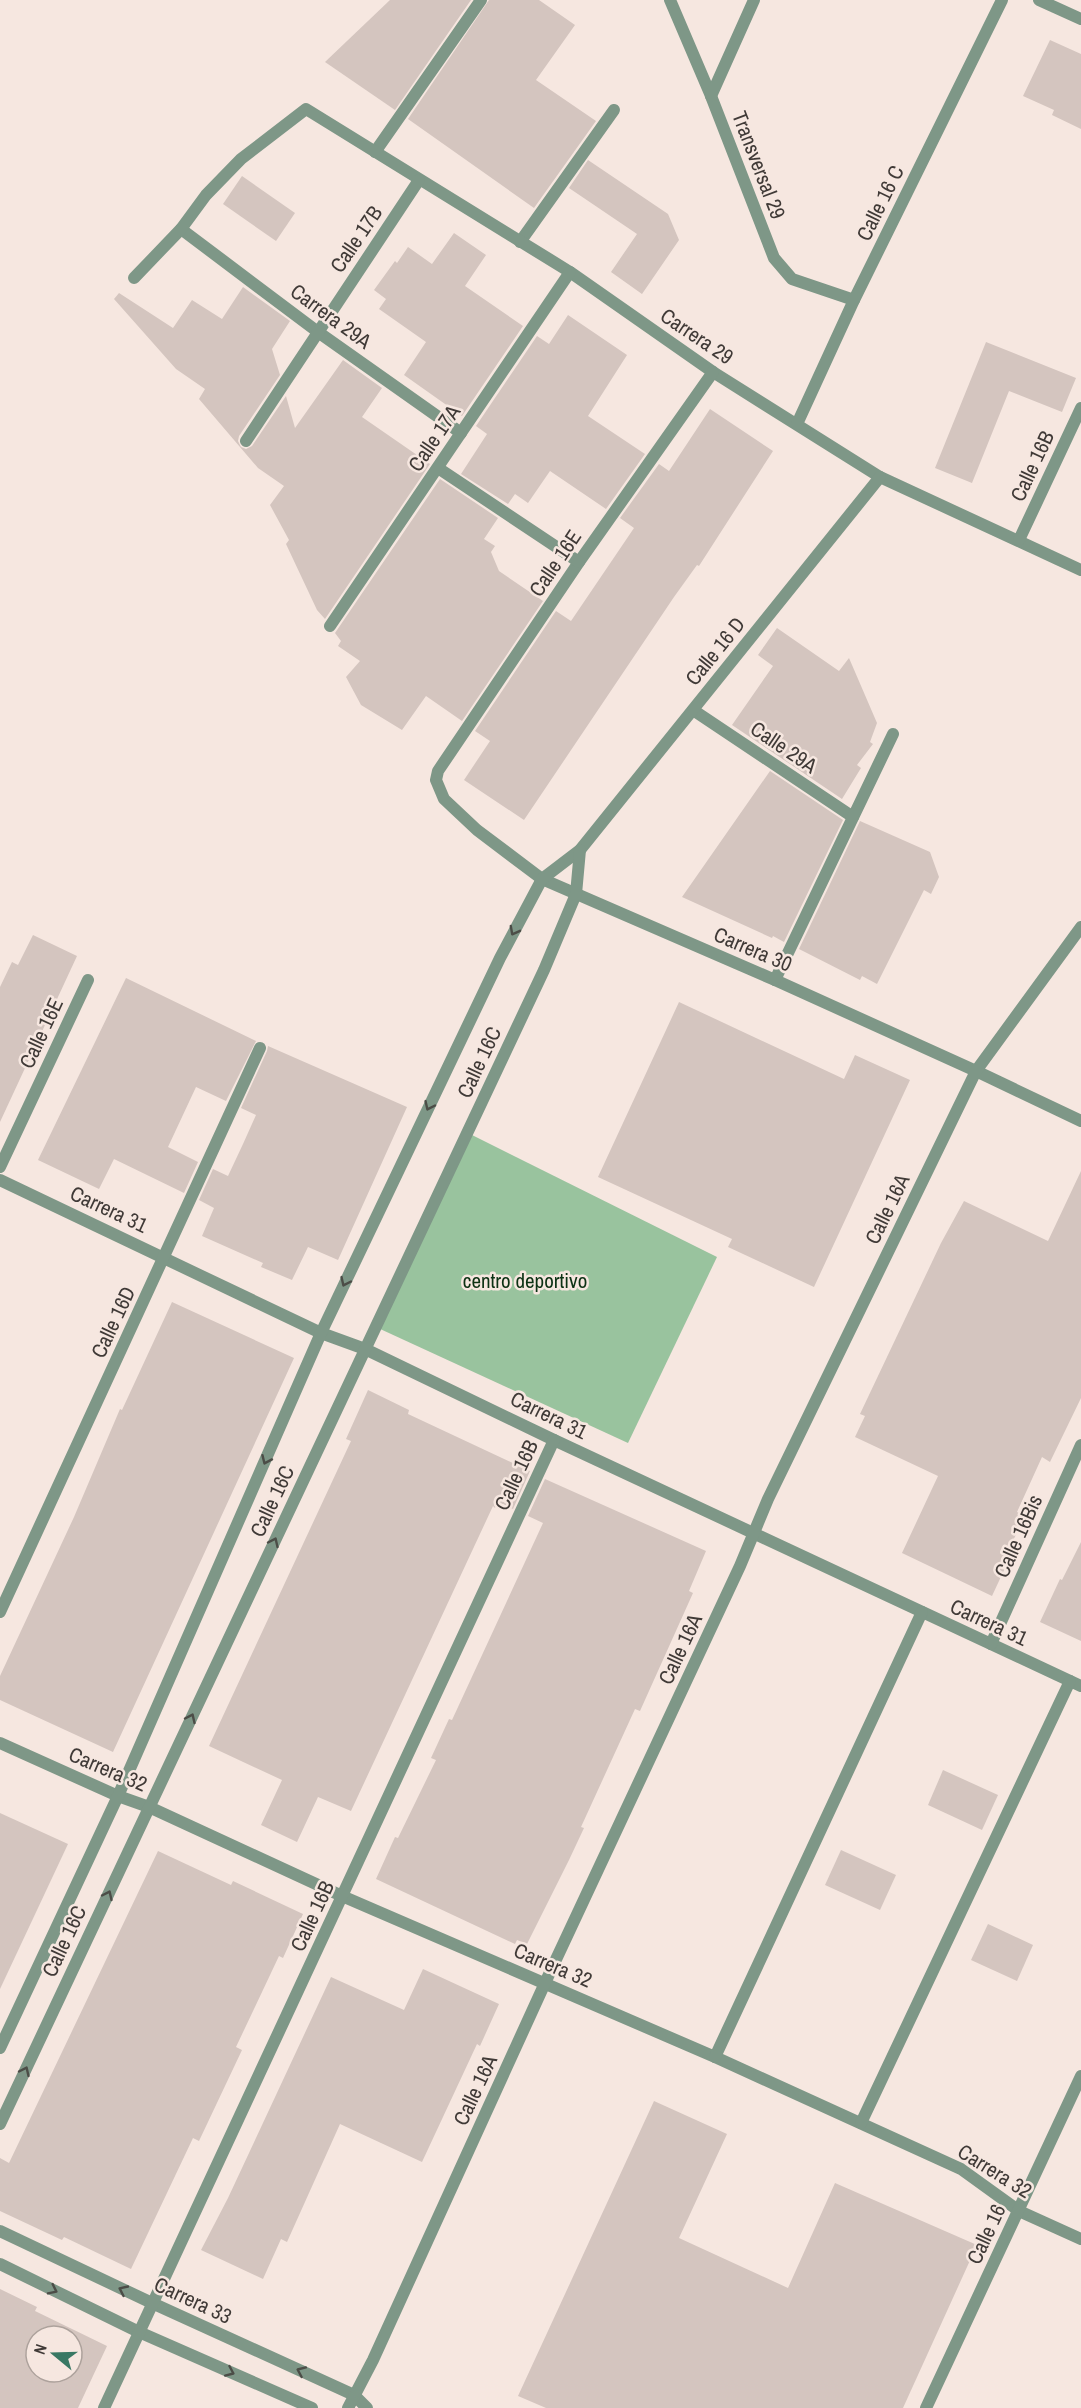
<svg xmlns="http://www.w3.org/2000/svg" width="1081" height="2408" font-family="'Archivo Narrow',sans-serif">
<style>
.green{fill:#99c39e}
.building{fill:#d4c5bf;fill-rule:evenodd}
.lines{fill:none;stroke-linecap:round;stroke-linejoin:round}
.minor{stroke:#7e9787;stroke-width:12}
.oneway{stroke:#4c4d47}
.labels{text-anchor:middle;dominant-baseline:central;stroke-width:5;stroke-linejoin:round;paint-order:stroke}
.street-label{font-size:21px;fill:#403a37;stroke:#f6e7e0}
.park-label{font-size:21px;fill:#0c3214;stroke:#f6e7e0}
</style>
<rect width="100%" height="100%" fill="#f6e7e0"/>
<polygon class="green" points="472,1135 717,1257 628,1443 378,1328"/>
<g class="building">
<polygon points="390,0 471,0 395,110 325,62"/>
<polygon points="489,0 539,0 575,25 536,80 596,121 534,208 408,119"/>
<polygon points="1050,40 1081,54 1081,129 1052,115 1054,110 1023,96"/>
<polygon points="588,160 668,214 679,240 642,294 611,272 637,234 569,188"/>
<polygon points="242,176 295,213 276,241 223,204"/>
<polygon points="454,233 486,255 465,286 523,326 462,416 404,375 426,342 379,309 386,299 374,290 395,261 397,263 408,247 432,264"/>
<polygon points="243,287 290,321 272,349 280,375 239,436 238,441 241,447 246,449 252,446 286,396 295,428 343,360 382,388 362,417 430,464 325,619 317,610 286,544 289,540 270,505 284,486 258,468 199,399 205,389 176,369 114,299 119,293 173,328 192,300 222,319"/>
<polygon points="568,315 627,355 588,416 645,454 606,509 550,471 528,503 515,494 508,504 461,474 487,434 476,426 537,336 549,344"/>
<polygon points="986,342 1076,378 1062,412 1009,391 972,483 935,468"/>
<polygon points="710,409 773,451 699,566 697,565 674,597 524,820 464,780 490,741 475,731 556,611 571,621 634,528 620,518 659,464 669,471"/>
<polygon points="440,479 498,518 484,539 495,546 491,552 499,571 543,601 462,721 426,696 402,730 361,705 346,677 360,661 338,646 341,641 335,633"/>
<polygon points="777,628 839,671 849,658 877,723 870,742 873,744 857,765 861,768 842,799 732,725 773,666 758,655"/>
<polygon points="770,771 843,820 784,942 773,936 772,938 682,897"/>
<polygon points="860,821 930,852 939,877 931,894 924,890 877,984 862,976 860,980 799,949"/>
<polygon points="33,935 77,956 0,1122 0,987 12,962 18,965"/>
<polygon points="126,978 256,1041 226,1101 196,1087 168,1147 198,1162 184,1193 114,1159 99,1189 38,1160"/>
<polygon points="679,1002 844,1079 855,1055 910,1080 814,1287 728,1247 732,1239 598,1177"/>
<polygon points="268,1046 407,1107 338,1260 308,1247 292,1280 261,1267 263,1263 202,1236 214,1208 199,1200 213,1169 228,1176 243,1144 256,1115 241,1108 267,1051"/>
<polygon points="1081,1171 1081,1398 1050,1462 1042,1457 1017,1512 1025,1516 1008,1551 1012,1553 992,1596 902,1553 938,1476 855,1437 865,1416 860,1414 941,1243 964,1201 1048,1241"/>
<polygon points="172,1302 294,1358 113,1752 0,1700 0,1676 74,1517 120,1409 122,1410"/>
<polygon points="368,1390 409,1410 408,1414 530,1471 513,1509 498,1502 495,1508 493,1506 351,1811 318,1797 297,1842 261,1825 282,1780 209,1746 351,1441 346,1439"/>
<polygon points="545,1479 706,1551 689,1591 693,1593 640,1711 635,1709 581,1827 584,1828 569,1860 527,1944 517,1940 515,1944 376,1879 395,1837 398,1838 436,1760 431,1758 449,1719 452,1720 543,1523 528,1516"/>
<polygon points="1081,1542 1081,1641 1040,1622 1060,1579 1062,1580"/>
<polygon points="943,1770 998,1795 982,1830 928,1805"/>
<polygon points="0,1813 68,1844 0,1989"/>
<polygon points="841,1850 896,1875 880,1910 825,1885"/>
<polygon points="158,1851 231,1885 233,1881 303,1914 283,1958 279,1956 236,2047 242,2050 199,2141 193,2138 131,2269 64,2237 62,2240 0,2211 0,2158 9,2163"/>
<polygon points="988,1924 1033,1945 1017,1981 971,1960"/>
<polygon points="423,1969 499,2004 480,2046 477,2044 422,2162 340,2124 287,2242 281,2239 263,2279 201,2250 228,2198 331,1977 404,2010"/>
<polygon points="654,2101 727,2134 679,2238 788,2288 835,2183 977,2245 903,2408 546,2408 518,2396"/>
<path d="M0 2289 37 2307 35 2311 107 2346 78 2408H0ZM36 2336H72V2372H36Z"/>
</g>
<g class="lines">
<g class="minor">
<polyline points="670,0 711,96 774,258 792,279 854,300"/>
<polyline points="1039,0 1081,19"/>
<polyline points="711,96 754,0"/>
<polyline points="375,152 481,0"/>
<polyline points="181,229 318,332 461,433"/>
<polyline points="520,242 614,110"/>
<polyline points="134,278 181,229 206,195 241,159 306,109 570,272 713,372 880,477 1081,570"/>
<polyline points="713,372 579,562 438,771 436,780 444,799 477,830 542,879 775,980 976,1071 1081,1121"/>
<polyline points="797,424 854,300 1002,0"/>
<polyline points="246,441 419,180"/>
<polyline points="438,468 579,562"/>
<polyline points="1019,540 1081,408"/>
<polyline points="330,626 570,272"/>
<polyline points="693,710 853,817"/>
<polyline points="775,980 893,734"/>
<polyline points="0,1167 88,980"/>
<polyline points="0,1180 321,1333 365,1349 554,1440 1081,1686"/>
<polyline points="0,1612 260,1048"/>
<polyline points="991,1644 1081,1445"/>
<polyline points="0,1743 118,1796 149,1807 342,1896 715,2057 961,2169 1019,2211 1081,2239"/>
<polyline points="0,2048 118,1796 321,1333 500,958 542,879 580,850 880,477"/>
<polyline points="715,2057 922,1612"/>
<polyline points="861,2123 1070,1681"/>
<polyline points="0,2124 544,970 576,894 580,850"/>
<polyline points="0,2231 152,2303 354,2395 367,2408"/>
<polyline points="0,2264 139,2332 312,2408"/>
<polyline points="104,2408 554,1440"/>
<polyline points="348,2408 373,2360 545,1983 740,1566 768,1499 976,1071 1081,927"/>
<polyline points="926,2408 1081,2076"/>
</g>
</g>
<defs><path id="oneway-chevron" d="M-2-3.5L2.5 0L-2 3.5" fill="none" stroke-width="1.6" stroke-linecap="round" stroke-linejoin="round" transform="scale(1.5)"/></defs>
<g class="oneway">
<use href="#oneway-chevron" transform="translate(514 931) rotate(118)"/>
<use href="#oneway-chevron" transform="translate(429 1106) rotate(115)"/>
<use href="#oneway-chevron" transform="translate(345 1282) rotate(115)"/>
<use href="#oneway-chevron" transform="translate(266 1460) rotate(114)"/>
<use href="#oneway-chevron" transform="translate(274 1542) rotate(-65)"/>
<use href="#oneway-chevron" transform="translate(191 1718) rotate(-65)"/>
<use href="#oneway-chevron" transform="translate(108 1895) rotate(-65)"/>
<use href="#oneway-chevron" transform="translate(25 2071) rotate(-65)"/>
<use href="#oneway-chevron" transform="translate(53 2290) rotate(26)"/>
<use href="#oneway-chevron" transform="translate(123 2290) rotate(-155)"/>
<use href="#oneway-chevron" transform="translate(301 2371) rotate(-156)"/>
<use href="#oneway-chevron" transform="translate(230 2372) rotate(24)"/>
</g>
<g class="labels">
<g class="street-label">
<text transform="translate(759 165) rotate(69)">Transversal 29</text>
<text transform="translate(880 203) rotate(-64)">Calle 16 C</text>
<text transform="translate(356 239) rotate(-56)">Calle 17B</text>
<text transform="translate(331 316) rotate(36)">Carrera 29A</text>
<text transform="translate(697 336) rotate(34)">Carrera 29</text>
<text transform="translate(434 438) rotate(-56)">Calle 17A</text>
<text transform="translate(1032 466) rotate(-65)">Calle 16B</text>
<text transform="translate(555 563) rotate(-56)">Calle 16E</text>
<text transform="translate(715 651) rotate(-51)">Calle 16 D</text>
<text transform="translate(784 747) rotate(34)">Calle 29A</text>
<text transform="translate(753 949) rotate(23)">Carrera 30</text>
<text transform="translate(41 1033) rotate(-65)">Calle 16E</text>
<text transform="translate(479 1062) rotate(-65)">Calle 16C</text>
<text transform="translate(109 1209) rotate(25)">Carrera 31</text>
<text transform="translate(887 1209) rotate(-64)">Calle 16A</text>
<text transform="translate(113 1322) rotate(-65)">Calle 16D</text>
<text transform="translate(549 1415) rotate(26)">Carrera 31</text>
<text transform="translate(516 1475) rotate(-65)">Calle 16B</text>
<text transform="translate(272 1501) rotate(-65)">Calle 16C</text>
<text transform="translate(1018 1536) rotate(-66)">Calle 16Bis</text>
<text transform="translate(989 1622) rotate(25)">Carrera 31</text>
<text transform="translate(680 1649) rotate(-65)">Calle 16A</text>
<text transform="translate(108 1769) rotate(23)">Carrera 32</text>
<text transform="translate(312 1916) rotate(-65)">Calle 16B</text>
<text transform="translate(64 1941) rotate(-65)">Calle 16C</text>
<text transform="translate(553 1965) rotate(23)">Carrera 32</text>
<text transform="translate(475 2090) rotate(-65)">Calle 16A</text>
<text transform="translate(995 2171) rotate(32)">Carrera 32</text>
<text transform="translate(986 2234) rotate(-65)">Calle 16</text>
<text transform="translate(193 2300) rotate(25)">Carrera 33</text>
</g>
<g class="park-label">
<text x="525" y="1280">centro deportivo</text>
</g>
</g>
<g transform="translate(54 2354) rotate(289)"><circle r="28" fill="#f6e7e0" stroke="#ada29c" stroke-width="1.5"/>
<path d="M0-4.5L10 22L0 15L-10 22Z" fill="#397864"/>
<text y="-9" font-size="16" font-weight="bold" text-anchor="middle" fill="#403a37">N</text>
</g>
</svg>
